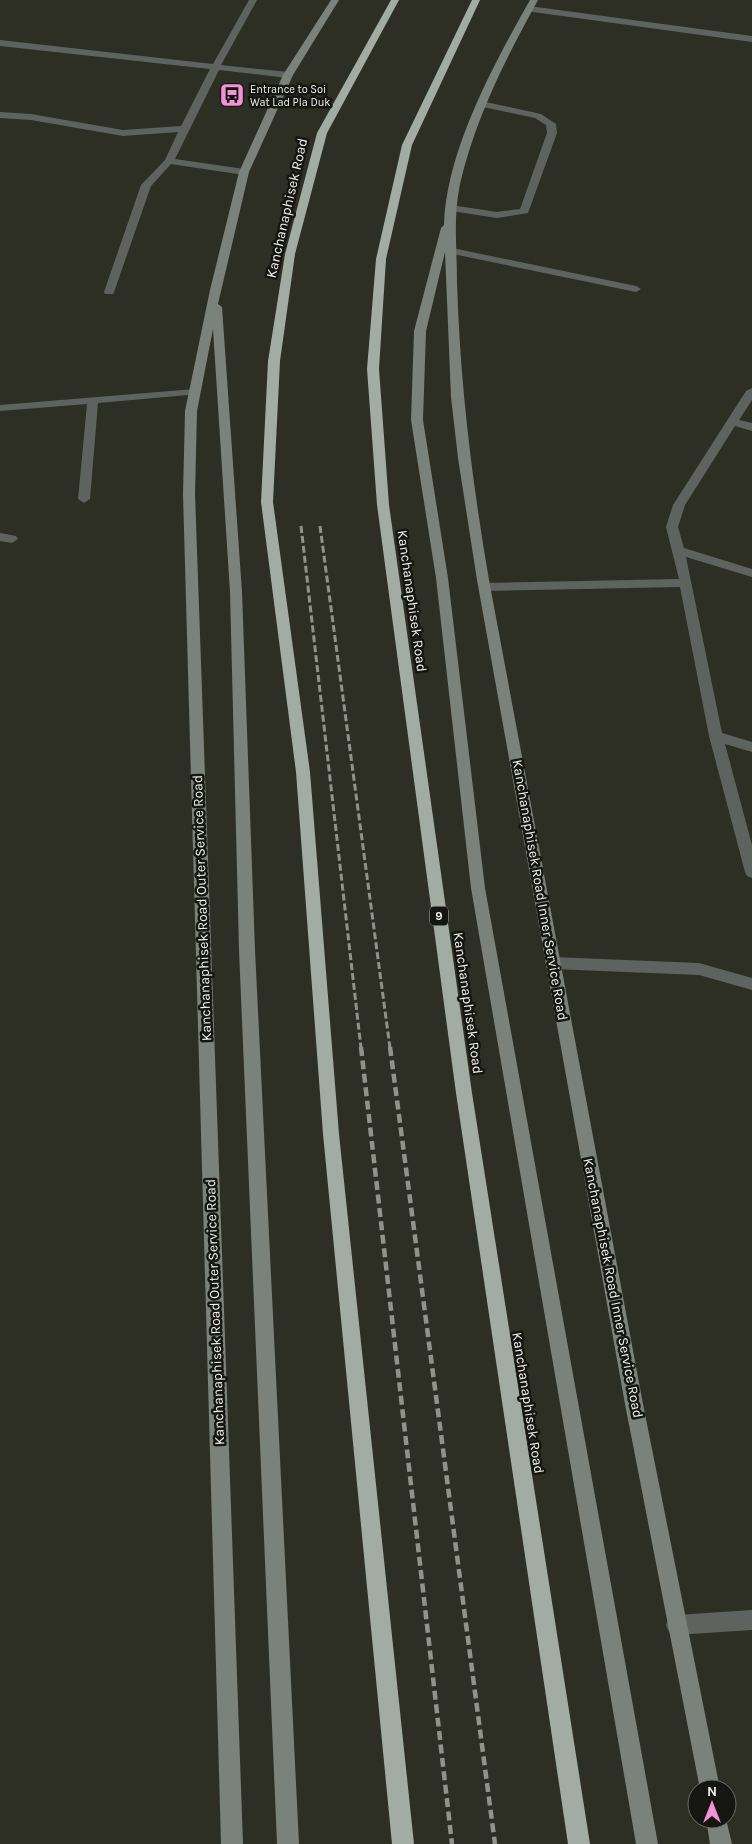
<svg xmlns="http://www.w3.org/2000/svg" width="752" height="1844" font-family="Karla,sans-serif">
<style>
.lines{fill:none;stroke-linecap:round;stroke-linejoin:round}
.lane{fill:#5f635f;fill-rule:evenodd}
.street{fill:#5f635f;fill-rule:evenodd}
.secondary{fill:#7b817b;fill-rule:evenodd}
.highway{fill:#a3aca3;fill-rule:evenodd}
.rail-far1{stroke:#91938b;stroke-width:3;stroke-dasharray:7 3;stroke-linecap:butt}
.rail{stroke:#91938b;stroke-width:4.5;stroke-dasharray:9 4.5;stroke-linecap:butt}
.labels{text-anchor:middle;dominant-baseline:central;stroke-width:5;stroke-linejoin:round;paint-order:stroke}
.far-poi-label{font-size:11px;fill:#f0f2ec;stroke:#151612;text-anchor:start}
.shield{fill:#151612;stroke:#aeb0ab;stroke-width:1}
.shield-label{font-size:12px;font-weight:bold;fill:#f0f2ec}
.street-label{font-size:14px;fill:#f0f2ec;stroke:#151612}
</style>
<rect width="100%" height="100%" fill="#2d2f25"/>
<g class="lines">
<g class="lane">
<polygon points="249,0 257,0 221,65 288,72 293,75 288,78 219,70 175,159 244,169 249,172 244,175 171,164 151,186 114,292 113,294 105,294 104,292 141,185 165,160 178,132 123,136 31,120 0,118 0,112 31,114 123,130 181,126 210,69 0,46 0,40 213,64"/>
<polygon points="529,6 752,36 752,42 526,11 525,9"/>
<polygon points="481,101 541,114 556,124 557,133 528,213 497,218 451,211 446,208 451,205 497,212 520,209 547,133 546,125 535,118 478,106 478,102"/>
<polygon points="452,248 636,286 641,289 636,292 448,253 448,249"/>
<polygon points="195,389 199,390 199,394 98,403 90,499 84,503 78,499 87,404 0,411 0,405"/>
<polygon points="0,533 16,536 18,539 12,543 0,541"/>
</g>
<g class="street">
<polygon points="752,388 752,400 739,420 752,423 752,431 735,426 685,505 678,527 684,548 752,569 752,577 686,557 722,733 752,742 752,752 725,744 752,845 752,878 747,876 745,872 709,736 680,587 485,591 479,587 485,583 679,579 666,527 673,505 746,391"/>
<polygon points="553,957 699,963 752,978 752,990 699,975 553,969 548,967 545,963 548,959"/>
<polygon points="752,1610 752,1630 676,1635 669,1632 666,1625 669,1618 676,1615"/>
</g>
<g class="secondary">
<polygon points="331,0 339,0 293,75 249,172 218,304 222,307 242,592 255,950 299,1844 277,1844 239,950 230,592 213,329 197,411 195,494 243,1844 221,1844 183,494 185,411 210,290 239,172 283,75"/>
<path d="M530 0H538C506 58 475 119 460 184 453 218 457 248 457 282 460 383 472 481 489 580L643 1404 720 1789H700L625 1404 477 580 458 458 451 397 445 252 426 331 423 420 448 578 485 888 658 1844H636L471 888 436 578 411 420 414 331 441 228 444 225C446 151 494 64 530 0Z"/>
<polygon points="706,1819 726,1819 732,1844 710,1844"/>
</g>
<g class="highway">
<polygon points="391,0 399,0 327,133 295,254 280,361 273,502 310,772 339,1134 414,1844 392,1844 323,1134 296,772 261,502 268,361 285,254 317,133"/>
<polygon points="472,0 480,0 412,145 386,259 379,369 389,505 472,1093 590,1844 568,1844 456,1093 377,505 367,369 376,259 402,145"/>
</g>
<g class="rail-far1">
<polyline points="301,526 361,1048"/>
<polyline points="320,526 390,1048"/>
</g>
<g class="rail">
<polyline points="361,1047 452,1844"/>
<polyline points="390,1047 495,1844"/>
</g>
</g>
<defs>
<symbol id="bus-square" viewBox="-11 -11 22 22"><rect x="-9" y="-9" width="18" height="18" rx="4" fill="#f391d6" stroke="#151612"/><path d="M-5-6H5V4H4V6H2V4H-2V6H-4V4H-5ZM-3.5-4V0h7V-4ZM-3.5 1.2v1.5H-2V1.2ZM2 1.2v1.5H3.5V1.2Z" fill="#111"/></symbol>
</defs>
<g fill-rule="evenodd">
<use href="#bus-square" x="218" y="81" width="28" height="28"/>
</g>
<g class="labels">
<g class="far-poi-label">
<text x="250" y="89">Entrance to Soi<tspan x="250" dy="13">Wat Lad Pla Duk</tspan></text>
</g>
<rect class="shield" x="430" y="906.5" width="18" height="19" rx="4"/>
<g class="shield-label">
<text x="439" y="916">9</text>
</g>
<g class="street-label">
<text transform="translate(287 208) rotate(-77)">Kanchanaphisek Road</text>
<text transform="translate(412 601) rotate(82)">Kanchanaphisek Road</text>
<text transform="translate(540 890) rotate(80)">Kanchanaphisek Road Inner Service Road</text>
<text transform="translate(202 908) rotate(-92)">Kanchanaphisek Road Outer Service Road</text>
<text transform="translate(468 1003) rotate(82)">Kanchanaphisek Road</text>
<text transform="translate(613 1288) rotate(79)">Kanchanaphisek Road Inner Service Road</text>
<text transform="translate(215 1312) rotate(-92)">Kanchanaphisek Road Outer Service Road</text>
<text transform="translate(528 1403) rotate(81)">Kanchanaphisek Road</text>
</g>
</g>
<g transform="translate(712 1804)"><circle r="24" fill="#151612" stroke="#6d6e69"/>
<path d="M0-4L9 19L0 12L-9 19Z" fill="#f391d6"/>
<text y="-8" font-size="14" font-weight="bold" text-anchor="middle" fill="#f0f2ec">N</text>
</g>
</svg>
